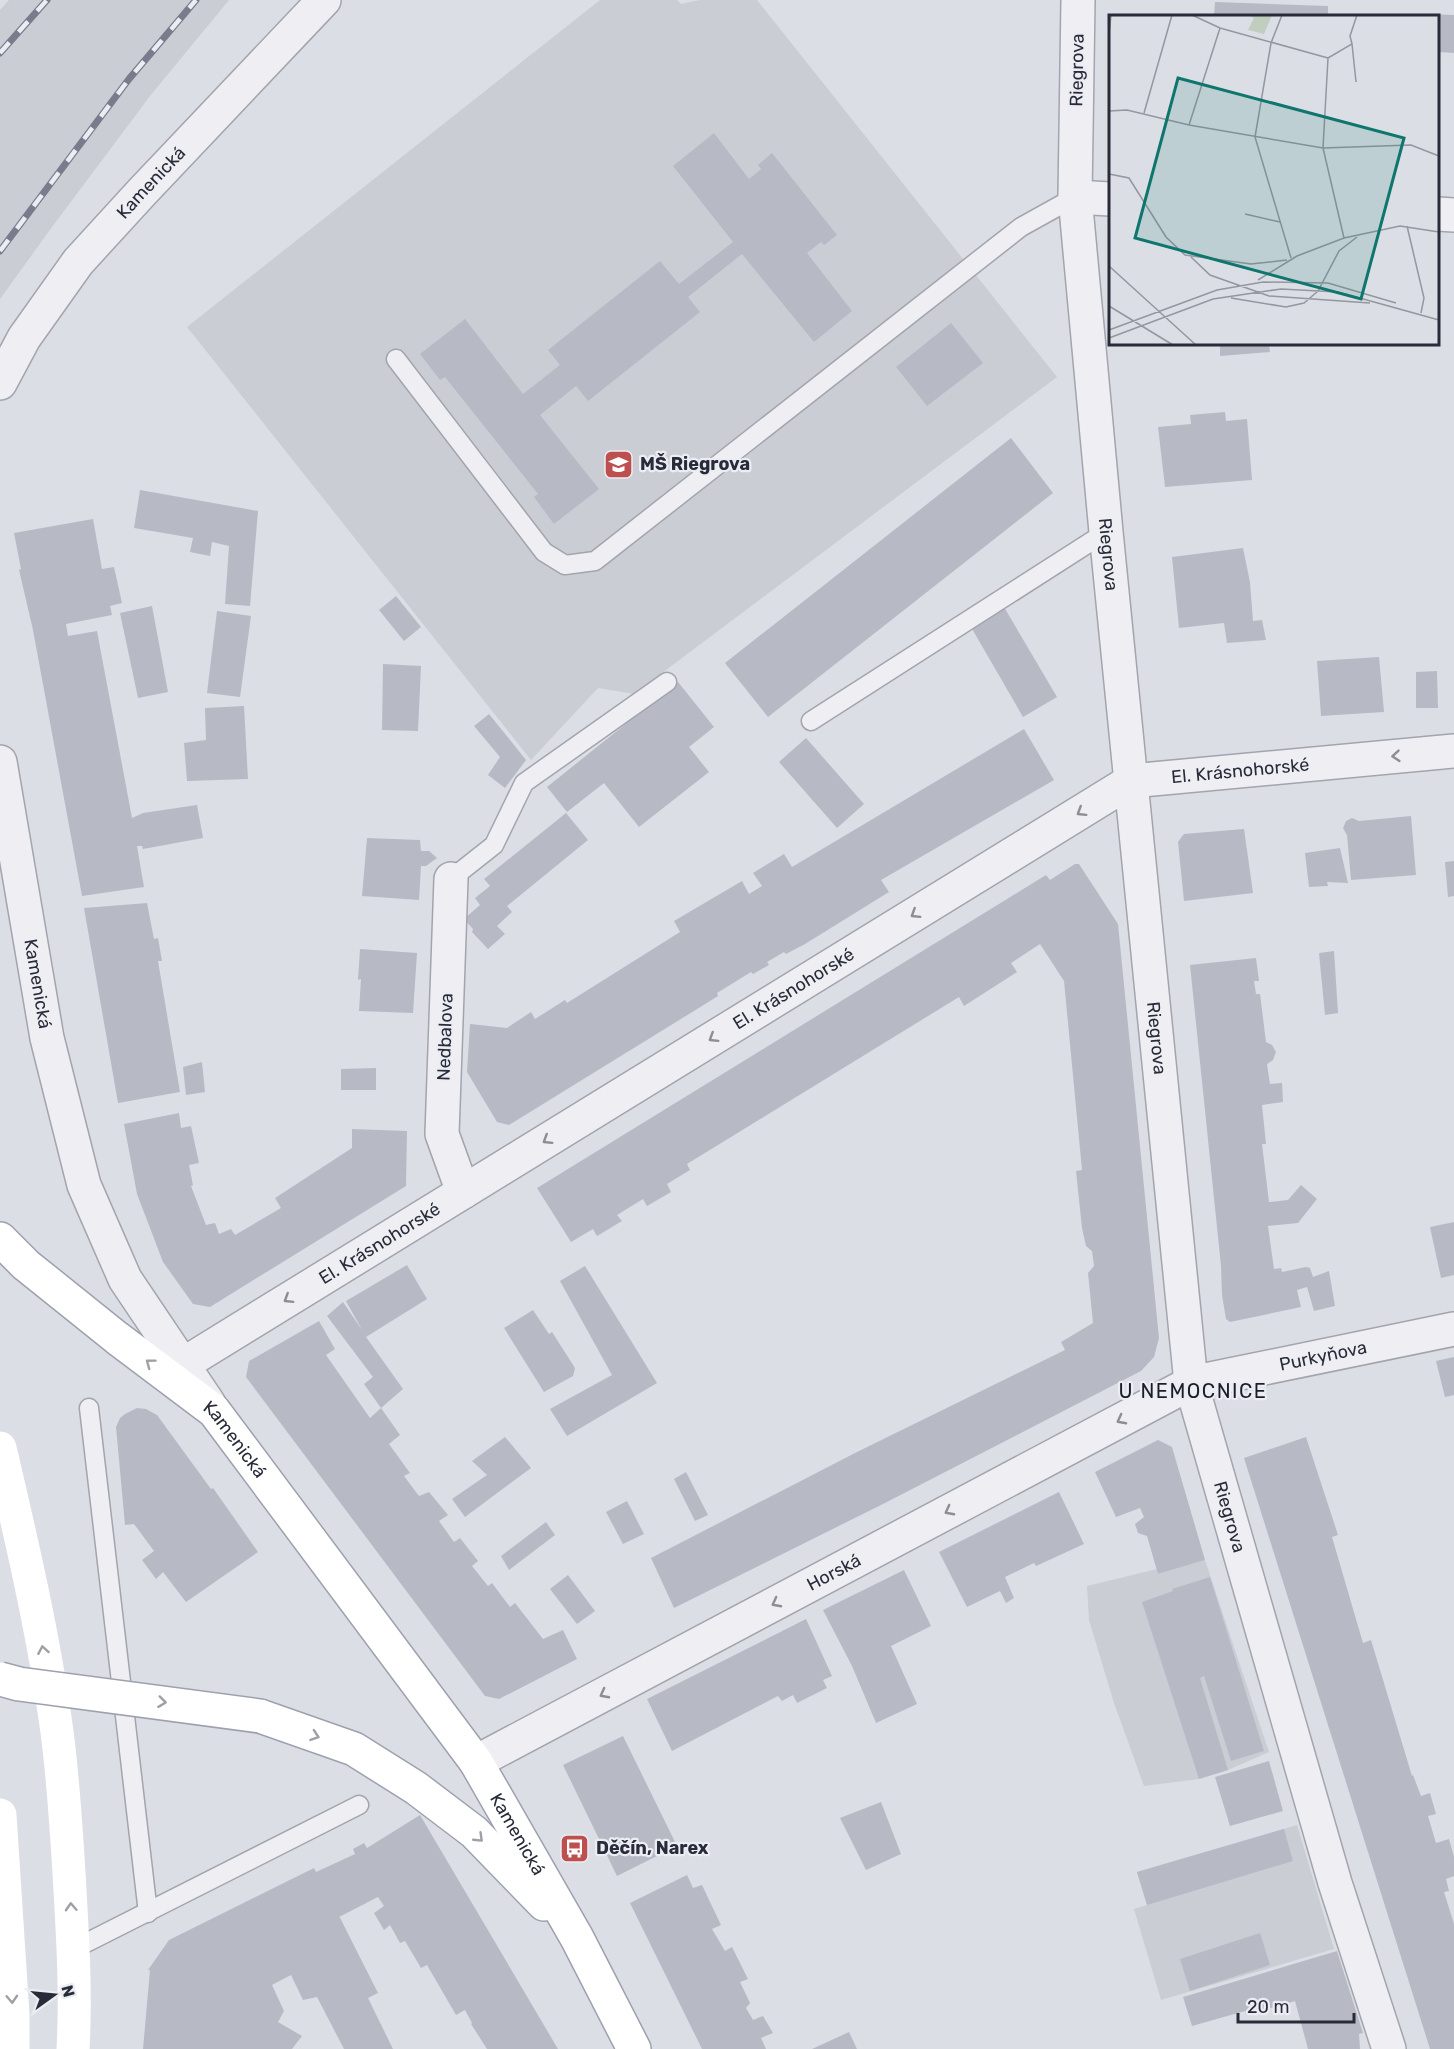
<svg xmlns="http://www.w3.org/2000/svg" width="1454" height="2049" font-family="Rubik,sans-serif">
<style>
.built{fill:#cbcdd5}
.building{fill:#b7bac4}
.lines{fill:none;stroke-linecap:round;stroke-linejoin:round}
.service-casing{stroke:#a2a5ae;stroke-width:21}
.minor-casing{stroke:#a2a5ae;stroke-width:36}
.tertiary-casing{stroke:#a2a5ae;stroke-width:36}
.primary-casing{stroke:#9da1af;stroke-width:36}
.service{stroke:#efeff3;stroke-width:18}
.minor{stroke:#efeff3;stroke-width:33}
.tertiary{stroke:#efeff3;stroke-width:33}
.secondary{stroke:#fff;stroke-width:33}
.primary{stroke:#fff;stroke-width:33}
.rail-casing{stroke:#787c8c;stroke-width:7}
.rail{stroke:#ebedf3;stroke-width:4.5;stroke-dasharray:14;stroke-linecap:butt}
.primary-bridge-casing{stroke:#9da1af;stroke-width:36;stroke-linecap:butt}
.primary-bridge{stroke:#fff;stroke-width:33}
.oneway{stroke:#8c8d96}
.oneway2{stroke:#9ea0a6}
.labels{text-anchor:middle;dominant-baseline:central;stroke-width:4.5;stroke-linejoin:round;paint-order:stroke}
.street-label{font-size:18px;fill:#282b39;stroke:#ebedf3}
.poi-label{font-size:18px;font-weight:bold;fill:#282b39;stroke:#ebedf3;text-anchor:start}
.neighbourhood-label{font-size:20px;letter-spacing:1.5px;fill:#1a1d2a;stroke:#ebedf3}
.inset-road{fill:none;stroke:#9496a0;stroke-width:1.5}
.view{fill:#0f766e;fill-opacity:0.15;stroke:#0f766e;stroke-width:3}
.inset-edge{fill:none;stroke:#282b39;stroke-width:3}
</style>
<rect width="100%" height="100%" fill="#dcdee5"/>
<g class="built">
<polygon points="9,0 229,0 150,96 52,227 0,299 0,10"/>
<polygon points="600,0 677,0 681,4 700,0 757,0 1057,377 634,694 598,688 531,760 187,327"/>
<polygon points="1205,1560 1269,1752 1228,1770 1199,1779 1144,1786 1114,1703 1089,1620 1087,1586 1157,1569 1158,1574"/>
<polygon points="1297,1825 1334,1949 1161,2000 1134,1909 1147,1905 1137,1872"/>
</g>
<g class="building">
<polygon points="1215,2 1328,6 1328,16 1214,16"/>
<polygon points="1426,14 1454,15 1454,53 1438,52 1438,16 1425,16"/>
<polygon points="714,133 749,179 761,169 758,165 772,153 837,235 824,245 821,242 807,253 852,311 814,342 742,254 688,297 700,312 588,401 576,386 540,415 599,489 554,524 534,497 538,494 445,377 440,380 420,354 465,319 523,394 560,365 548,350 660,261 679,284 733,242 673,166"/>
<polygon points="951,323 983,363 927,406 896,367"/>
<polygon points="1220,344 1269,344 1270,352 1220,356"/>
<polygon points="1225,412 1226,421 1247,419 1252,480 1165,487 1158,427 1191,424 1190,415"/>
<polygon points="1011,438 1053,493 768,717 725,663"/>
<polygon points="140,490 258,511 250,606 225,604 229,546 212,542 210,556 190,552 193,538 134,528"/>
<polygon points="93,519 102,569 114,567 122,603 110,606 112,615 66,624 68,636 97,631 132,818 143,813 197,805 203,838 143,849 142,846 137,846 144,887 82,896 33,630 19,570 21,569 14,533"/>
<polygon points="1243,548 1250,582 1253,621 1262,620 1266,640 1227,643 1224,623 1179,628 1172,557"/>
<polygon points="396,596 421,627 404,641 379,610"/>
<polygon points="152,606 168,692 138,698 120,613"/>
<polygon points="1004,607 1057,697 1023,717 971,627"/>
<polygon points="217,611 251,616 240,697 207,693"/>
<polygon points="1379,657 1384,712 1321,716 1317,661"/>
<polygon points="383,664 421,666 418,731 382,730"/>
<polygon points="1437,671 1438,708 1416,708 1416,672"/>
<polygon points="678,682 714,727 689,747 709,772 639,827 604,783 567,812 547,787"/>
<polygon points="244,706 248,779 187,781 184,743 206,740 205,708"/>
<polygon points="489,714 526,760 505,788 488,775 500,757 474,726"/>
<polygon points="1024,729 1054,780 881,880 889,892 805,944 786,954 784,952 767,962 769,965 753,974 751,972 717,993 718,996 702,1006 509,1125 497,1122 467,1072 470,1024 507,1028 531,1012 535,1019 565,1000 567,1003 680,932 674,921 742,881 749,894 762,886 753,873 784,854 792,867"/>
<polygon points="806,738 864,804 837,828 779,762"/>
<polygon points="566,813 588,840 507,906 512,912 497,926 505,934 488,949 472,932 473,929 464,919 480,905 475,898 490,886 484,879"/>
<polygon points="1411,816 1416,875 1351,880 1347,835 1343,828 1346,821 1352,818 1359,821"/>
<polygon points="1244,829 1253,893 1184,901 1178,842 1184,834"/>
<polygon points="367,838 420,840 421,851 429,851 437,858 426,866 421,866 419,900 362,896"/>
<polygon points="1340,848 1348,883 1327,882 1328,886 1309,887 1305,853"/>
<polygon points="1454,861 1454,896 1448,897 1445,862"/>
<polygon points="1075,864 1079,864 1118,924 1159,1338 1154,1357 1141,1371 883,1504 674,1608 651,1558 857,1452 1065,1350 1061,1342 1093,1323 1088,1273 1094,1266 1092,1251 1086,1246 1082,1228 1076,1171 1082,1170 1064,981 1040,944 1011,963 1017,972 964,1006 959,997 687,1164 690,1170 667,1184 671,1192 647,1206 643,1199 617,1215 622,1221 597,1236 593,1229 571,1242 537,1188 1046,875 1050,880"/>
<polygon points="147,903 154,939 158,938 162,961 158,961 180,1092 118,1103 84,908"/>
<polygon points="360,949 417,953 413,1013 359,1011 361,979 358,980"/>
<polygon points="1334,951 1338,1013 1325,1015 1319,953"/>
<polygon points="1256,958 1259,981 1254,981 1256,994 1260,994 1266,1042 1272,1045 1276,1052 1273,1060 1267,1064 1270,1084 1282,1083 1283,1102 1262,1105 1266,1144 1262,1144 1269,1202 1288,1200 1301,1185 1317,1199 1298,1223 1268,1226 1274,1269 1281,1268 1282,1272 1306,1267 1310,1268 1313,1277 1329,1271 1335,1306 1314,1311 1307,1287 1297,1290 1301,1307 1230,1322 1226,1319 1222,1295 1221,1266 1190,965"/>
<polygon points="202,1062 205,1092 186,1095 183,1067"/>
<polygon points="376,1068 376,1090 341,1090 341,1069"/>
<polygon points="179,1113 181,1128 191,1126 199,1163 189,1165 193,1185 191,1186 206,1225 215,1223 219,1234 231,1229 235,1235 281,1208 275,1198 352,1148 352,1129 407,1131 406,1186 210,1307 193,1304 163,1262 137,1194 124,1124"/>
<polygon points="1454,1222 1454,1275 1441,1278 1430,1227"/>
<polygon points="407,1265 427,1299 366,1337 403,1389 381,1408 364,1384 373,1377 327,1316 343,1302 362,1330 346,1301"/>
<polygon points="585,1266 657,1383 567,1436 550,1409 612,1375 560,1281"/>
<polygon points="533,1310 549,1334 552,1332 575,1368 573,1376 544,1392 504,1328"/>
<polygon points="319,1321 335,1349 326,1355 370,1418 381,1408 400,1435 389,1444 410,1473 404,1476 419,1496 429,1492 448,1515 439,1521 454,1542 460,1538 478,1561 472,1566 488,1586 492,1583 510,1607 515,1603 543,1639 563,1630 577,1659 499,1699 485,1696 246,1377 249,1361"/>
<polygon points="1454,1357 1454,1395 1445,1397 1436,1361"/>
<polygon points="137,1408 146,1409 157,1415 211,1489 213,1488 258,1552 186,1602 163,1572 156,1579 142,1560 154,1551 134,1524 125,1525 116,1427 120,1418 125,1414"/>
<polygon points="505,1437 531,1468 465,1517 452,1499 487,1475 472,1461"/>
<polygon points="1306,1437 1338,1535 1332,1537 1363,1643 1371,1640 1412,1776 1413,1775 1421,1796 1430,1793 1436,1814 1428,1816 1436,1843 1449,1839 1454,1857 1454,1876 1446,1879 1449,1891 1444,1892 1454,1924 1454,2049 1430,2049 1244,1458"/>
<polygon points="1158,1440 1172,1447 1205,1560 1158,1574 1147,1536 1138,1533 1135,1524 1144,1517 1140,1508 1116,1517 1095,1472"/>
<polygon points="686,1472 708,1515 695,1521 674,1479"/>
<polygon points="1059,1492 1084,1544 1036,1566 1034,1563 1005,1577 1014,1598 1006,1603 1000,1591 967,1607 939,1552"/>
<polygon points="627,1501 644,1534 623,1544 606,1512"/>
<polygon points="546,1522 555,1535 509,1570 501,1556"/>
<polygon points="904,1570 931,1626 891,1646 917,1704 876,1723 852,1666 823,1610"/>
<polygon points="568,1575 595,1611 577,1624 550,1589"/>
<polygon points="1210,1577 1264,1751 1231,1761 1204,1676 1200,1678 1228,1770 1199,1779 1142,1602 1173,1591 1172,1589"/>
<polygon points="806,1619 832,1676 823,1680 827,1688 797,1703 793,1695 782,1701 778,1696 672,1751 647,1699"/>
<polygon points="623,1736 677,1846 617,1876 563,1765"/>
<polygon points="1269,1761 1283,1811 1230,1826 1215,1777"/>
<polygon points="881,1802 901,1854 866,1870 840,1818"/>
<polygon points="420,1815 558,2049 487,2049 471,2024 472,2023 465,2010 456,2015 427,1965 421,1968 405,1941 400,1943 390,1925 384,1930 374,1913 384,1906 378,1897 339,1917 329,1896 378,1993 368,1998 393,2049 344,2049 317,1997 303,2000 291,1975 272,1985 284,2011 278,2022 302,2036 292,2049 143,2049 150,1970 148,1970 169,1940 314,1868 316,1872 355,1854 353,1849 364,1843 367,1848"/>
<polygon points="1284,1829 1293,1861 1147,1905 1137,1872"/>
<polygon points="687,1875 693,1888 702,1885 721,1925 712,1929 725,1951 732,1947 748,1979 740,1982 750,2003 746,2008 753,2020 763,2016 773,2033 761,2038 766,2049 702,2049 630,1903"/>
<polygon points="1260,1933 1270,1965 1190,1991 1180,1959"/>
<polygon points="1337,1951 1363,2033 1359,2034 1360,2049 1308,2049 1295,2001 1246,2015 1245,2011 1192,2026 1183,1997"/>
<polygon points="849,2032 857,2049 812,2049"/>
</g>
<g class="lines">
<defs>
<g id="service">
<polyline points="396,359 544,552 565,565 595,561 1021,227 1075,197"/>
<polyline points="811,721 1106,532"/>
<polyline points="451,879 494,845 524,783 667,682"/>
<polyline points="89,1408 148,1913"/>
<polyline points="74,1949 359,1805"/>
</g>
<g id="minor">
<path id="s1" d="M1078 0 1075 197 1106 532 1191 1383 1335 1883 1389 2049"/>
<polyline points="1075,197 1110,199"/>
<polyline points="1438,214 1454,215"/>
<polyline points="451,879 442,1134 463,1192"/>
<path id="s2" d="M182 1365 1131 781 1454 751"/>
<path id="s3" d="M476 1762 1191 1383 1454 1329"/>
</g>
<g id="tertiary">
<path id="s4" d="M0 383 24 338 78 262 142 192 324 0"/>
<path id="s5" d="M0 762 47 1038 84 1185 125 1279 209 1404"/>
</g>
<g id="primary">
<path id="s6" d="M0 1239 26 1265 117 1338 214 1411 476 1762 577 1938 634 2049"/>
<polyline points="260,1716 354,1749 416,1788 474,1832 544,1904"/>
</g>
</defs>
<use href="#service" class="service-casing"/>
<use href="#minor" class="minor-casing"/>
<use href="#tertiary" class="tertiary-casing"/>
<use href="#primary" class="primary-casing"/>
<use href="#service" class="service"/>
<use href="#minor" class="minor"/>
<use href="#tertiary" class="tertiary"/>
<g class="secondary">
<path d="M0 1448C22 1542 44 1636 57 1732 64 1785 67 1838 70 1890 73 1943 76 1996 73 2049"/>
<polyline points="0,1815 13,2015 13,2049"/>
</g>
<use href="#primary" class="primary"/>
<defs>
<g id="rail">
<polyline points="0,53 47,0"/>
<polyline points="0,251 129,79 196,0"/>
</g>
</defs>
<use href="#rail" class="rail-casing"/>
<use href="#rail" class="rail"/>
<defs>
<polyline id="primary-bridge" points="0,1679 19,1684 260,1716"/>
</defs>
<use href="#primary-bridge" class="primary-bridge-casing"/>
<use href="#primary-bridge" class="primary-bridge"/>
</g>
<defs><path id="oneway-chevron" d="M-2-3.5L2.5 0L-2 3.5" fill="none" stroke-width="1.6" stroke-linecap="round" stroke-linejoin="round" transform="scale(1.5)"/></defs>
<g class="oneway">
<use href="#oneway-chevron" transform="translate(1396 756) rotate(175)"/>
<use href="#oneway-chevron" transform="translate(1081 812) rotate(148)"/>
<use href="#oneway-chevron" transform="translate(915 914) rotate(148)"/>
<use href="#oneway-chevron" transform="translate(713 1038) rotate(148)"/>
<use href="#oneway-chevron" transform="translate(547 1140) rotate(148)"/>
<use href="#oneway-chevron" transform="translate(288 1299) rotate(148)"/>
<use href="#oneway-chevron" transform="translate(1121 1420) rotate(152)"/>
<use href="#oneway-chevron" transform="translate(949 1511) rotate(152)"/>
<use href="#oneway-chevron" transform="translate(776 1603) rotate(152)"/>
<use href="#oneway-chevron" transform="translate(604 1694) rotate(152)"/>
</g>
<g class="oneway2">
<use href="#oneway-chevron" transform="translate(150 1363) rotate(-143)"/>
<use href="#oneway-chevron" transform="translate(43 1650) rotate(-100)"/>
<use href="#oneway-chevron" transform="translate(162 1702) rotate(7)"/>
<use href="#oneway-chevron" transform="translate(315 1736) rotate(19)"/>
<use href="#oneway-chevron" transform="translate(479 1838) rotate(44)"/>
<use href="#oneway-chevron" transform="translate(71 1907) rotate(-93)"/>
<use href="#oneway-chevron" transform="translate(12 1999) rotate(87)"/>
</g>
<defs>
<symbol id="school-square" viewBox="-11 -11 22 22"><rect x="-9" y="-9" width="18" height="18" rx="4" fill="#bd504e" stroke="#ebedf3"/><path d="M0-5L7-2L0 1L-7-2ZM-4 1L0 2.5L4 1V4Q0 6-4 4Z" fill="#fff"/></symbol>
<symbol id="bus-square" viewBox="-11 -11 22 22"><rect x="-9" y="-9" width="18" height="18" rx="4" fill="#bd504e" stroke="#ebedf3"/><path d="M-5-6H5V4H4V6H2V4H-2V6H-4V4H-5ZM-3.5-4V0h7V-4ZM-3.5 1.2v1.5H-2V1.2ZM2 1.2v1.5H3.5V1.2Z" fill="#fff"/></symbol>
</defs>
<g fill-rule="evenodd">
<use href="#school-square" x="602" y="448" width="33" height="33"/>
<use href="#bus-square" x="558" y="1832" width="33" height="33"/>
</g>
<g class="labels">
<g class="street-label">
<text transform="translate(1077 70) rotate(-89)">Riegrova</text>
<text stroke="none"><textPath href="#s4" startOffset="252">Kamenická</textPath></text>
<text stroke="none"><textPath href="#s1" startOffset="556">Riegrova</textPath></text>
<text stroke="none"><textPath href="#s2" startOffset="1224">El. Krásnohorské</textPath></text>
<text stroke="none"><textPath href="#s5" startOffset="225">Kamenická</textPath></text>
<text stroke="none"><textPath href="#s2" startOffset="718">El. Krásnohorské</textPath></text>
<text transform="translate(445 1037) rotate(-88)">Nedbalova</text>
<text stroke="none"><textPath href="#s1" startOffset="1042">Riegrova</textPath></text>
<text stroke="none"><textPath href="#s2" startOffset="232">El. Krásnohorské</textPath></text>
<text stroke="none"><textPath href="#s3" startOffset="944">Purkyňova</textPath></text>
<text stroke="none"><textPath href="#s6" startOffset="310">Kamenická</textPath></text>
<text stroke="none"><textPath href="#s1" startOffset="1528">Riegrova</textPath></text>
<text stroke="none"><textPath href="#s3" startOffset="405">Horská</textPath></text>
<text stroke="none"><textPath href="#s6" startOffset="796">Kamenická</textPath></text>
</g>
<g class="poi-label">
<text x="640" y="464">MŠ Riegrova</text>
<text x="596" y="1848">Děčín, Narex</text>
</g>
<g class="neighbourhood-label">
<text x="1193" y="1391">U NEMOCNICE</text>
</g>
</g>
<g transform="translate(1109 15)">
<rect width="330" height="330" fill="#dcdee5"/>
<path d="M140 0H163L155 19 139 15 145 3Z" fill="#c0cdbf"/>
<path class="inset-road" d="M83 0 111 13 219 43M173 0 162 28 146 122 182 243M0 20 2 0M243 29 247 67M0 96 18 95 80 110 214 133 302 130 330 141M35 98 63 0M80 110 111 13M0 159 20 163 57 222 76 240 142 249 178 245M136 199 171 207M298 211 315 283 312 298M235 223 214 133 219 43 243 29 241 21 248 0M82 242 101 260 160 281 261 288M0 251 87 330M149 265 188 241 235 223 291 211 330 217M122 283 177 292 195 288 209 276 230 236 248 222M0 291 64 330M0 315 108 275 154 267 219 268 287 288M0 323 104 284 172 274 229 277 330 305"/>
<path class="view" d="M69 63 295 123 252 284 26 223Z"/>
<rect width="330" height="330" class="inset-edge"/>
</g>
<g transform="translate(54 1995) rotate(75)" stroke="#ebedf3" stroke-width="4.5" paint-order="stroke">
<path d="M0-4.5L10 22L0 15L-10 22Z" fill="#282b39"/>
<text y="-9" font-size="16" font-weight="bold" text-anchor="middle" fill="#282b39">N</text>
</g>
<path d="M1238 2013v9h116v-9" fill="none" stroke="#282b39" stroke-width="3"/>
<text x="1247" y="2013" font-size="18" fill="#282b39" stroke="#ebedf3" stroke-width="4.5" paint-order="stroke">20 m</text>
</svg>
